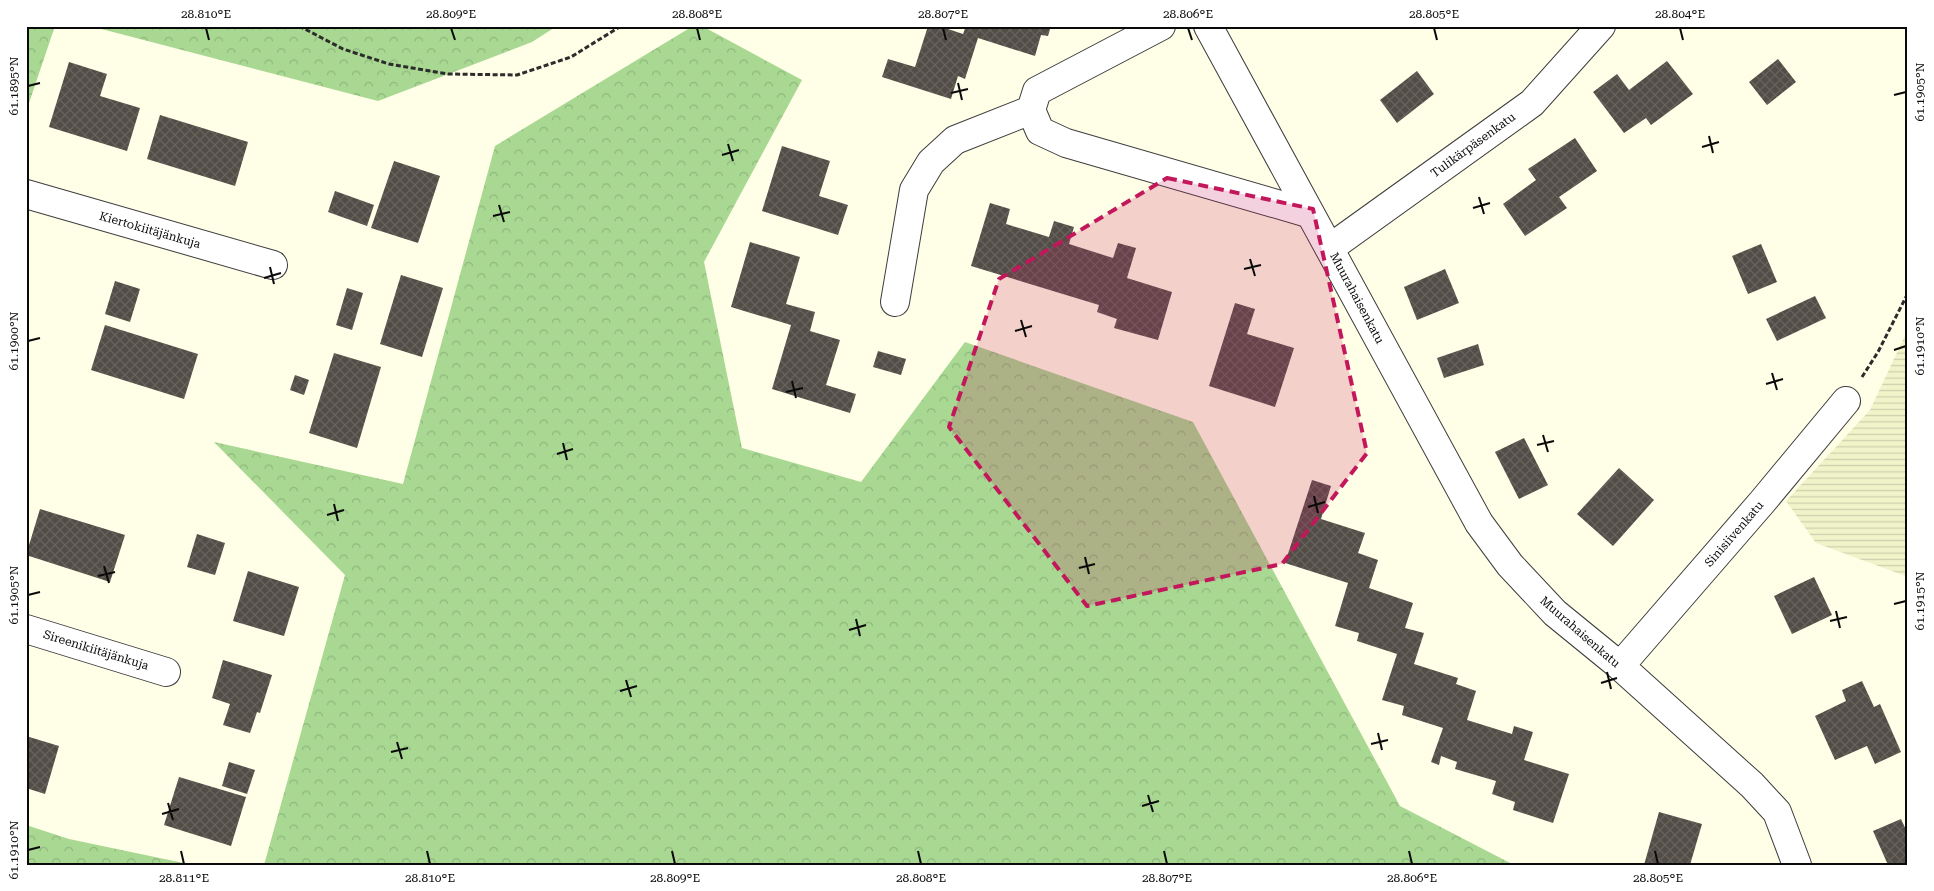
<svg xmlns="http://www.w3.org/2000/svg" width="1934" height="891" font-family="'Roboto Serif',serif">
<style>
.farmland{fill:url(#farmland-rules)}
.forest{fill:url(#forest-crowns)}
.building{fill:url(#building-cross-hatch)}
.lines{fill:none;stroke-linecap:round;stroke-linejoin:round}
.street-casing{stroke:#3d3d3d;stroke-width:30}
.path{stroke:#2c2c2c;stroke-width:3;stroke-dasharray:5 2.5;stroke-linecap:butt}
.street{stroke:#fff;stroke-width:28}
.marked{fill:#c2185b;fill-opacity:0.2;stroke:#c2185b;stroke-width:4;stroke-dasharray:10 6;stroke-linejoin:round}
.ticks{fill:none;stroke:#0a0a0a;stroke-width:2}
.labels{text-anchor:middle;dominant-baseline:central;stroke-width:5;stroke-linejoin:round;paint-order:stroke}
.street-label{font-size:12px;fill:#0a0a0a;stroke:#fff}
.neatline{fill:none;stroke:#0a0a0a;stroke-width:2}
.ticks-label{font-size:12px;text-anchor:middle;fill:#0a0a0a}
</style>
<defs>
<pattern id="farmland-rules" width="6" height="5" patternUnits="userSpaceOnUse" patternTransform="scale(1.25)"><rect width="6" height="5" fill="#f1f4c9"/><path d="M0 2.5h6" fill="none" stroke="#cdd0ab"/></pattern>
<pattern id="forest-crowns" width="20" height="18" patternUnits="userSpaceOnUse" patternTransform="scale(1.25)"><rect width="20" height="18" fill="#a8d892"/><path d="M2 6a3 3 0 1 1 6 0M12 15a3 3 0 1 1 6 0" fill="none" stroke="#8fb87d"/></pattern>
<pattern id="building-cross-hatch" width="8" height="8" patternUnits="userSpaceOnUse" patternTransform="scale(1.25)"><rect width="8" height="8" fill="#534d47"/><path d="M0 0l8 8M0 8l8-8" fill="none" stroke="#67625d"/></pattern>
</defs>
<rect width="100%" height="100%" fill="#fffee7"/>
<polygon class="farmland" points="1908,329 1908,577 1816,543 1786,501 1870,410"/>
<g class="forest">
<polygon points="26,26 55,26 26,112"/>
<polygon points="90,26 557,26 532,42 378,101"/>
<polygon points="693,26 702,26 802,80 704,262 742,448 861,482 965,342 1193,422 1400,806 1514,865 264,865 345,575 214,442 403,484 495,146"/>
<polygon points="26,825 69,839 193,865 26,865"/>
</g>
<g class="building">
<polygon points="928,26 939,26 963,34 966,26 1051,26 1048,36 1041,35 1035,56 978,38 965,79 958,76 951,99 882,77 888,59 915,67"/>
<polygon points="1778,59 1796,82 1767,105 1749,82"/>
<polygon points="1667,61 1693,94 1651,125 1646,118 1624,133 1593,92 1617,74 1629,90"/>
<polygon points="69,62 107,74 100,96 140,108 127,151 49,127"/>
<polygon points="1417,71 1434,94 1397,123 1380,100"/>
<polygon points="160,115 248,142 235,186 147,159"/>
<polygon points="1575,138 1597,171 1559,197 1567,208 1525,236 1503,204 1536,180 1528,169"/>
<polygon points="782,146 830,161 819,196 848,205 838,235 762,211"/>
<polygon points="394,161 440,176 418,243 371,228"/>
<polygon points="335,191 374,205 367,226 328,212"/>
<polygon points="990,203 1010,209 1006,224 1049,237 1054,221 1074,227 1069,244 1113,258 1118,243 1136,248 1127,278 1172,292 1158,340 1114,328 1117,319 1097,312 1099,305 971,266"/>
<polygon points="750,242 800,257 786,304 815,312 810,331 840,340 826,385 856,394 850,413 772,389 791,325 731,307"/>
<polygon points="1761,244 1777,282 1748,294 1732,256"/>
<polygon points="1445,269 1459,303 1417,320 1404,287"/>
<polygon points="401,275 443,288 422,357 380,344"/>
<polygon points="115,281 140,289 130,322 105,314"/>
<polygon points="347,288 363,293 352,330 336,325"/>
<polygon points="1815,296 1826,318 1777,341 1766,319"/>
<polygon points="1235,303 1255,309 1247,334 1294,348 1275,407 1209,386"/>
<polygon points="105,325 198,354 184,399 91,370"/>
<polygon points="1478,344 1484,365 1444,378 1437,358"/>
<polygon points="878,351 906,359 901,375 873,367"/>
<polygon points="334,353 381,367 357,448 309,433"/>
<polygon points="295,375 309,380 304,395 290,390"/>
<polygon points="1524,438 1548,485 1519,499 1495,452"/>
<polygon points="1619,468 1654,500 1613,546 1577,514"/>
<polygon points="1312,480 1331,486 1321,519 1365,533 1358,553 1378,560 1369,588 1413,603 1405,628 1424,633 1414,664 1458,678 1456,684 1476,691 1467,720 1512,734 1514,726 1533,732 1524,760 1569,774 1553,823 1513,810 1515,802 1492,794 1496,781 1455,769 1457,762 1441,756 1439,765 1431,762 1443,728 1402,715 1404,706 1382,700 1397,654 1357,641 1359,633 1335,626 1348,583 1285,563"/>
<polygon points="40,509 125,535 110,582 26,555"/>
<polygon points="197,534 225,543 215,575 187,567"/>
<polygon points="248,571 299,587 284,636 233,621"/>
<polygon points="1814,577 1832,615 1792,634 1774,596"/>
<polygon points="223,660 272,675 260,713 257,712 250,733 223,725 230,704 212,698"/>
<polygon points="1862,681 1874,707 1880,704 1901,752 1875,764 1867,746 1835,760 1815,716 1846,701 1842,690"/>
<polygon points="26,736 59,746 45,794 26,788"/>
<polygon points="229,762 255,770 247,794 222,786"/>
<polygon points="179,777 246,797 231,846 164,825"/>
<polygon points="1659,812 1702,824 1690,865 1644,865"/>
<polygon points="1901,819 1908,834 1908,864 1888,865 1873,831"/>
</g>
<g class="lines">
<defs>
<g id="street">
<polyline points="1208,26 1479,523 1510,565 1555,613 1620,666 1752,785 1777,812 1797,865"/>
<polyline points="1031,110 1040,131 1066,143 1308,213"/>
<polyline points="26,194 273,265"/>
<polyline points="1330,248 1532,103 1601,26"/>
<polyline points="895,302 914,190 931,162 955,140 1031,110 1037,91 1161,26"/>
<polyline points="26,629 166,672"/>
<polyline points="1620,666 1763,501 1846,401"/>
</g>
</defs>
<use href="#street" class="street-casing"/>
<g class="path">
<polyline points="299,26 343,49 389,64 448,74 517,75 571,57 621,26"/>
<polyline points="1862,377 1878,352 1908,293"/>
</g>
<use href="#street" class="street"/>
</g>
<path class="marked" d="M1167 178 1313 209 1367 453 1282 564 1087 606 949 427 999 279Z"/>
<path class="ticks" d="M206 28 209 40M451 28 455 40M697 28 700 40M943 28 946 40M1188 28 1192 40M1434 28 1437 40M1680 28 1683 40M958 83 962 100M28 86 40 83M951 93 968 89M1894 95 1906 92M1709 136 1713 153M728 144 733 161M1702 147 1719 142M722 155 739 150M1479 197 1484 214M499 205 504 222M1473 208 1490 203M493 216 510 212M1250 259 1255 276M270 267 274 284M1244 269 1261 265M264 278 281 273M1021 320 1026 337M1015 331 1032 326M28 341 40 338M1894 350 1906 346M1772 373 1777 390M792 381 796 398M1766 384 1783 379M786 392 803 388M1543 435 1548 452M563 443 567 460M1537 445 1554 441M557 454 573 449M1314 496 1318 513M334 504 338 521M1308 507 1325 502M327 515 344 510M1085 557 1089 574M104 566 109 583M1079 568 1095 564M98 576 115 572M28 595 40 592M1894 604 1906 601M1836 611 1840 628M856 619 860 636M1830 621 1847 617M849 630 866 625M1607 672 1611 689M626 680 631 697M1601 683 1617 678M620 691 637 686M1378 733 1382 750M397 742 402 759M1371 744 1388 740M391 752 408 748M1148 795 1153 812M168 803 173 820M1142 806 1159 801M162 814 179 809M28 850 40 847M181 851 184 864M427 851 430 864M672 851 675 864M918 851 921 864M1164 851 1167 864M1409 851 1412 864M1655 851 1658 864"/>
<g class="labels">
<g class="street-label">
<text transform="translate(1473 145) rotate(-36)">Tulikärpäsenkatu</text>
<text transform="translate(150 230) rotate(16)">Kiertokiitäjänkuja</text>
<text transform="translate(1357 298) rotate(62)">Muurahaisenkatu</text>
<text transform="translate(1734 534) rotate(-49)">Sinisiivenkatu</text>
<text transform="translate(1580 632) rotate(41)">Muurahaisenkatu</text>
<text transform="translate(96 650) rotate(17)">Sireenikiitäjänkuja</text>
</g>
</g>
<rect width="1934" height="891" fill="none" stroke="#ffffff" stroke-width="55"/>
<rect x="28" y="28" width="1878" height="836" class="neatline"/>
<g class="ticks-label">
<text x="206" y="18">28.810°E</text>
<text x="451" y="18">28.809°E</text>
<text x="697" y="18">28.808°E</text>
<text x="943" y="18">28.807°E</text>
<text x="1188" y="18">28.806°E</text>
<text x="1434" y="18">28.805°E</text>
<text x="1680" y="18">28.804°E</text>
<text transform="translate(14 86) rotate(-90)" y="4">61.1895°N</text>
<text transform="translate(1920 92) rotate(-90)" y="4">61.1905°N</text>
<text transform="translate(14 341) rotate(-90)" y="4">61.1900°N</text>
<text transform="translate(1920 346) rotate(-90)" y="4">61.1910°N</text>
<text transform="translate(14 595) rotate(-90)" y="4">61.1905°N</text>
<text transform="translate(1920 601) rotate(-90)" y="4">61.1915°N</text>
<text transform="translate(14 850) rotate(-90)" y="4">61.1910°N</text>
<text x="184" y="882">28.811°E</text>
<text x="430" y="882">28.810°E</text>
<text x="675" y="882">28.809°E</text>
<text x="921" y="882">28.808°E</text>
<text x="1167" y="882">28.807°E</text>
<text x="1412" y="882">28.806°E</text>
<text x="1658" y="882">28.805°E</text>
</g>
</svg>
